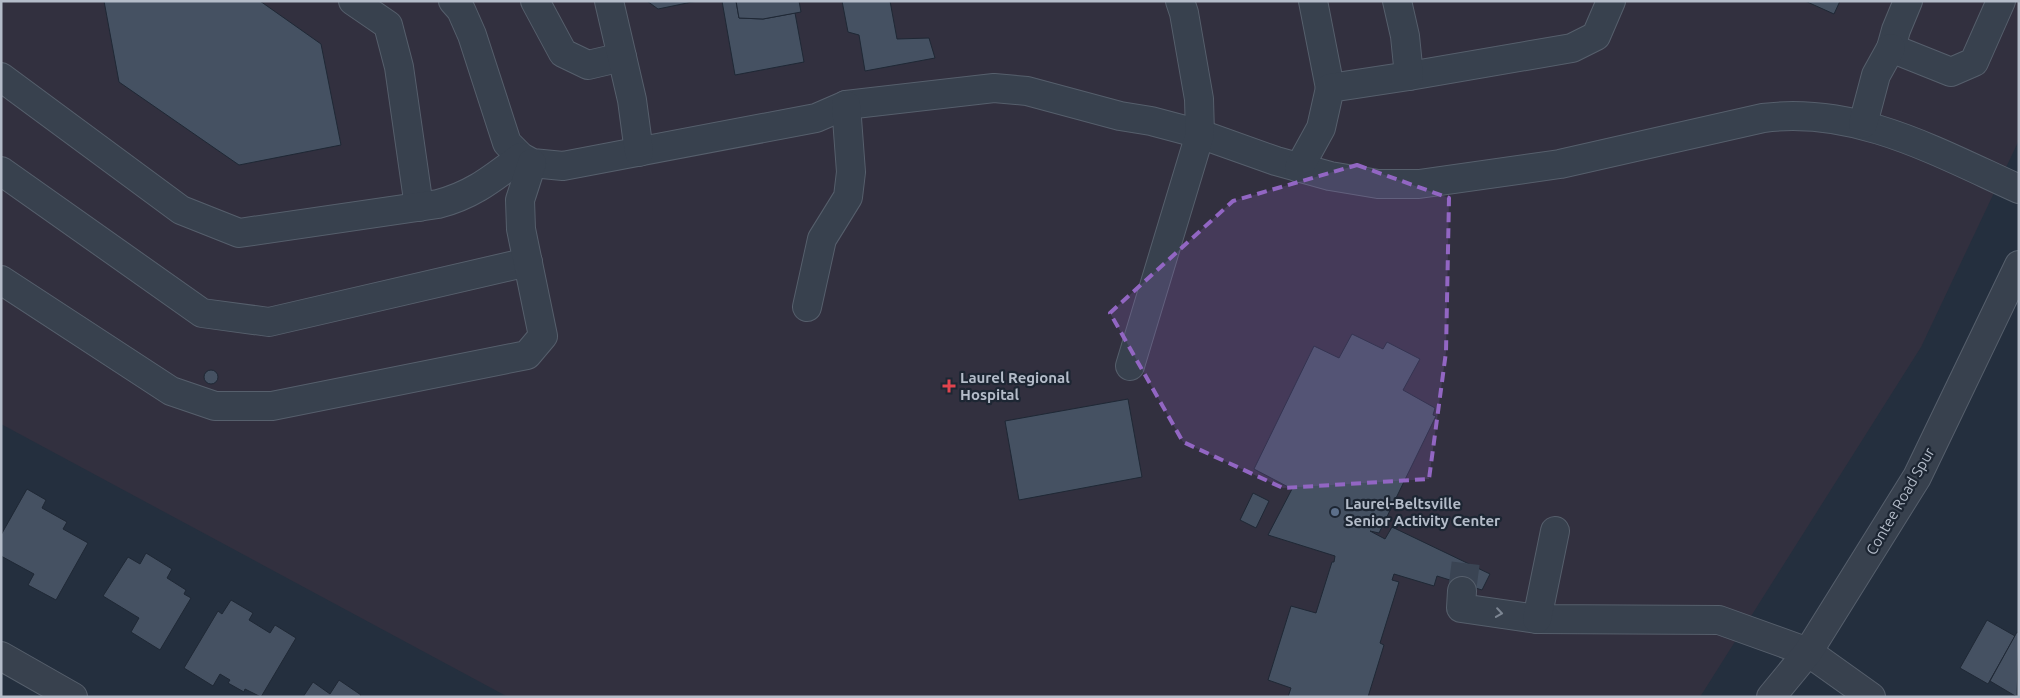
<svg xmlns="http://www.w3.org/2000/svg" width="2020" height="698" font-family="Ubuntu,sans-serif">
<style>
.medical{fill:#32303f}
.building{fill:#455162;stroke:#1f2835}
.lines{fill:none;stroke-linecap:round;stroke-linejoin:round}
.minor-tunnel{stroke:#3a4453;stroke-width:28;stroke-dasharray:28 14;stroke-linecap:butt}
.minor-casing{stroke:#565f6c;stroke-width:30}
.minor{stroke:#38414e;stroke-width:28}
.oneway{stroke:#7c8592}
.marked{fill:#9266c3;fill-opacity:0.2;stroke:#9266c3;stroke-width:4;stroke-dasharray:10 6;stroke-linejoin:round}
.health-dot{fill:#e0444e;stroke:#1d2633;stroke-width:2}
.service-dot{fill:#5c6f8a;stroke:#1d2633;stroke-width:2}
.labels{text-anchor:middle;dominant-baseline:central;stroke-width:4.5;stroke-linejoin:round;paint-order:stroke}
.poi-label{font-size:15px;font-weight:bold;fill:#b4bcc9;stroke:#1d2633;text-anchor:start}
.street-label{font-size:15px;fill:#b4bcc9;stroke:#1d2633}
</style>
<rect width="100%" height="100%" fill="#242f3e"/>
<polygon class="medical" points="1,1 2019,1 2019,140 1921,347 1700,697 508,697 1,424"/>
<g class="building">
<polygon points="104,1 260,1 321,44 341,145 239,165 119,82"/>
<polygon points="647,1 697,1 658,9"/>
<polygon points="722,1 736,1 739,18 763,19 795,13 804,62 735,75"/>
<polygon points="736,1 799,1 801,12 763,19 739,18"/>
<polygon points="842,1 890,1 897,39 929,38 935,58 865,71 859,35 848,32"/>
<polygon points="1805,1 1840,1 1834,14"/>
<polygon points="1352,334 1383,349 1387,342 1420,359 1403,390 1435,408 1433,415 1436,416 1379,533 1370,531 1385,539 1392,527 1490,574 1482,590 1437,576 1434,586 1394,574 1392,580 1399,582 1380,643 1384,645 1368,697 1288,697 1291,688 1268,680 1291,606 1316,613 1332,562 1334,562 1335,556 1268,535 1292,489 1254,469 1314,346 1339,358"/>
<circle cx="211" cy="377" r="7"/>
<polygon points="1128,399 1142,477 1019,500 1005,421"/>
<polygon points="27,489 46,500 42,508 67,522 63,529 88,543 56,600 28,585 34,574 1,556 1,535"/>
<polygon points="1253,493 1269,501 1256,528 1240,520"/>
<polygon points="146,553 172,569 167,578 186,590 184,594 191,598 160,650 131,632 139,618 103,596 128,557 140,564"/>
<polygon points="231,600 253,613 249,620 270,633 275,625 296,638 261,697 245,689 244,692 228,683 230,680 220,674 213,686 184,668 218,611 222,614"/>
<polygon points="1987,620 2015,636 1988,684 1960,668"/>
<polygon points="2017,632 2019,633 2017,697 1990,681"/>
<polygon points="339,680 361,695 359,697 303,697 313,682 330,694"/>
</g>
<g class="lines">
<polyline class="minor-tunnel" points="1462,591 1467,553"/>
<defs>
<g id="minor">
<polyline points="353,1 388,25 399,67 419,207"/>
<path d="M453 1 461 10 472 35 507 143 521 157 532 163 563 166 816 118 846 105 994 88 1027 91 1120 116 1151 121 1200 134 1276 161 1330 176 1378 184H1419L1560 164 1763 118C1856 106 1937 152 2019 189"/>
<polyline points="535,1 563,53 588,65 622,57"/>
<polyline points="609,1 632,100 639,152"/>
<polyline points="1313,1 1330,88"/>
<polyline points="1908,1 1896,30 1891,48 1951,72 1974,62 2001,1"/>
<polyline points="1409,76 1572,48 1596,36 1611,1"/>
<path d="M1 77 181 210 239 233 438 204C473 195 493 178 521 157"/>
<polyline points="1863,124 1876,75 1891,48"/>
<polyline points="1299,168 1321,128 1330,88 1409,76 1405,36 1397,1"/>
<polyline points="1,171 202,313 269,322 528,262"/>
<polyline points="1,280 171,391 215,406 272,406 527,355 543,336 521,229 520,200 532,163"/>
<polyline points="807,307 822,239 848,197 851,172 846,105"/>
<polyline points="1130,366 1200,134 1199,99 1184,13 1180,1"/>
<polyline points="1462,591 1461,608 1537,619 1719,620 1808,652 1871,697"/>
<polyline points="1537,619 1555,531"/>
<polyline points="1,656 73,697"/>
<polyline points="1771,697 1808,652 1917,477 2019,265"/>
</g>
</defs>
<use href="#minor" class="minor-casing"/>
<use href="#minor" class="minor"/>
</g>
<defs><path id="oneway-chevron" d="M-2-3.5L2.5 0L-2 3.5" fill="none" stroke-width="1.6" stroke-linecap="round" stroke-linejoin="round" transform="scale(1.25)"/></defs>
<use class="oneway" href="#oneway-chevron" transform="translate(1499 613) rotate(8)"/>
<path class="marked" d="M1357 165 1449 198 1446 352 1429 479 1283 488 1183 442 1110 313 1233 201Z"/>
<path class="health-dot" d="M946.5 378.5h5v5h5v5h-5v5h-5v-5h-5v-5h5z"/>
<circle class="service-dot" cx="1335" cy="512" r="5"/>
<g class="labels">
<g class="poi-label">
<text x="960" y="377">Laurel Regional<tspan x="960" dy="17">Hospital</tspan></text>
<text x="1345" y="503">Laurel-Beltsville<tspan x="1345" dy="17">Senior Activity Center</tspan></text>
</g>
<g class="street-label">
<text transform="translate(1900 501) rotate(-60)">Contee Road Spur</text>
</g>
</g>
<rect width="2020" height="698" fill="none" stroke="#b4bcc9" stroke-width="5"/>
</svg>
